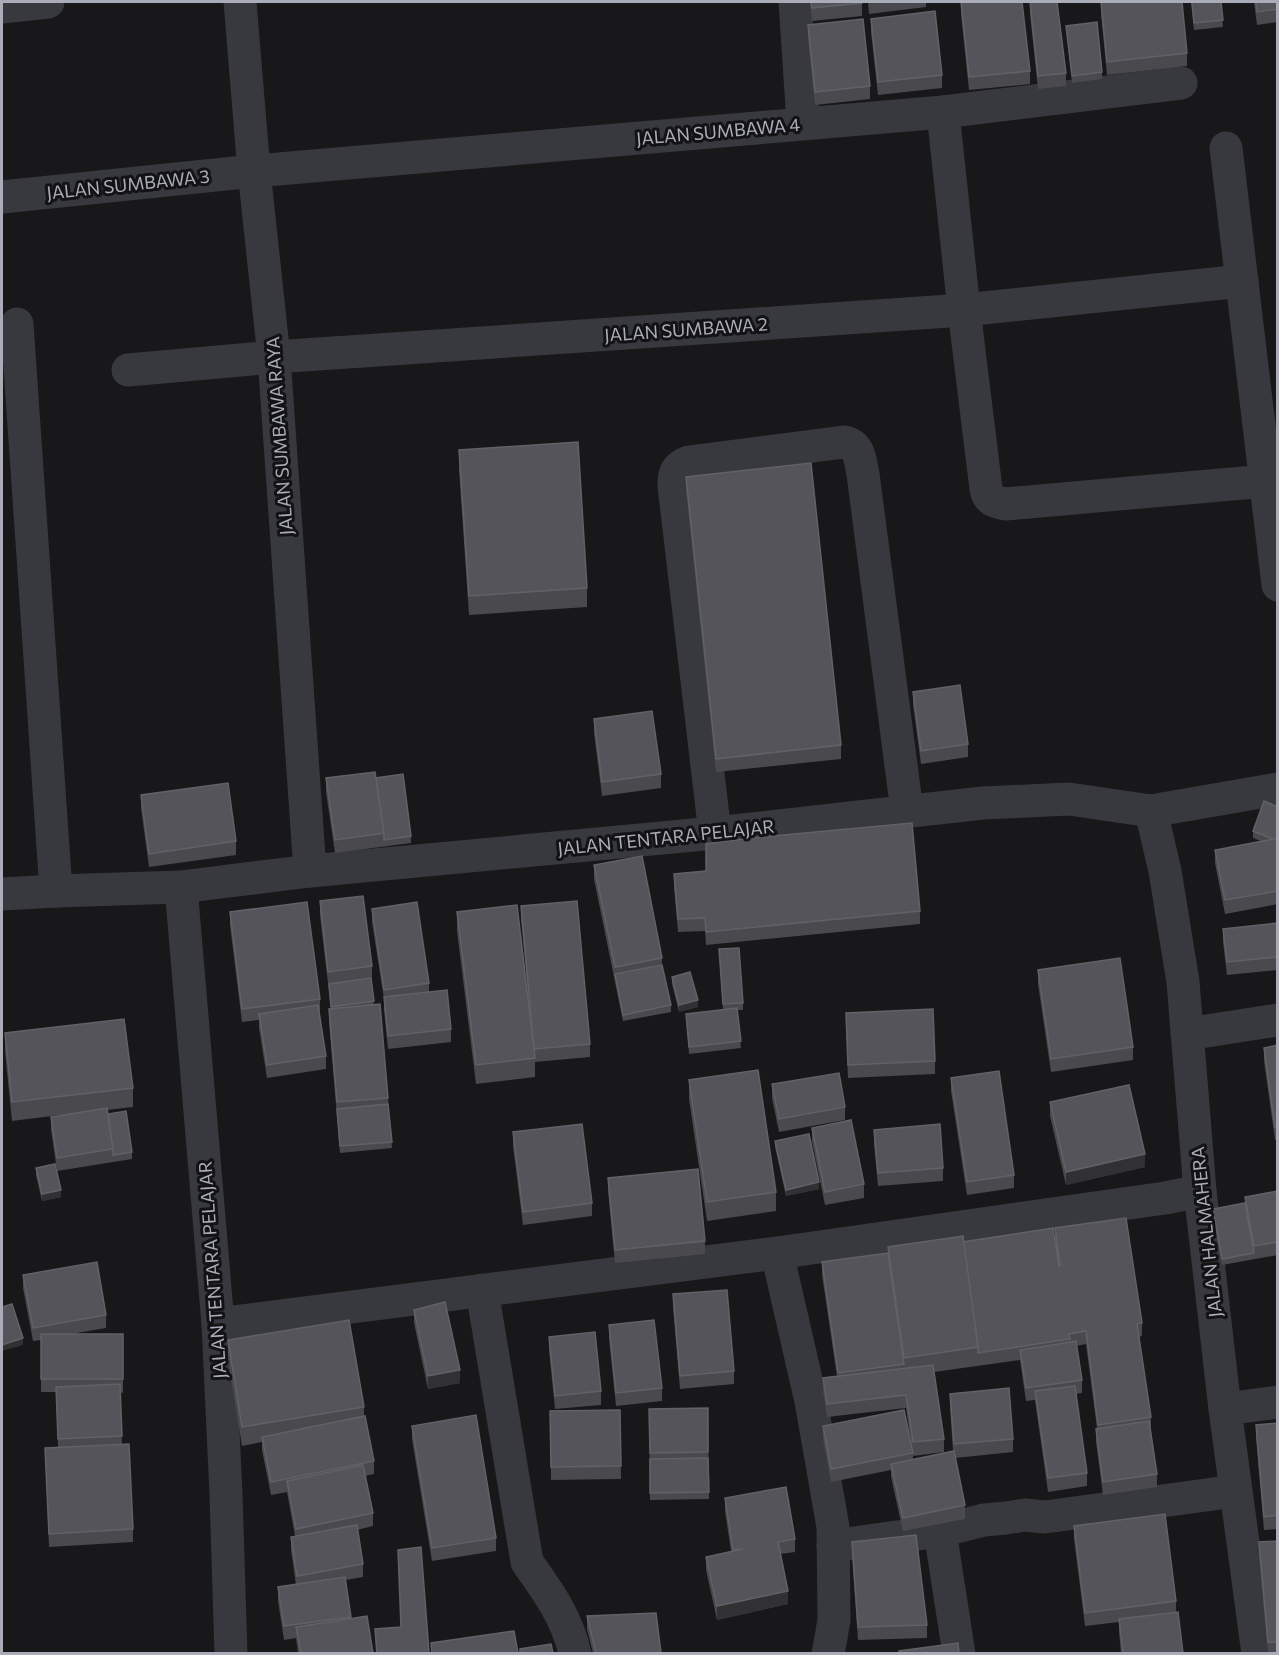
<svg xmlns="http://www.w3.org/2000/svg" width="1279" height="1655" font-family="Commissioner,sans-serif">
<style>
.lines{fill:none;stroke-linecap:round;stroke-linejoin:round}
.minor{stroke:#38393e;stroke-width:33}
.wall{fill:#49494e}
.shaded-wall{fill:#313134}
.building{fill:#54545a;stroke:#616268;stroke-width:1.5}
.labels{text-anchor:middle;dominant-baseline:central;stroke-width:6;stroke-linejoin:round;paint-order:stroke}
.street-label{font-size:18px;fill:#aaadb9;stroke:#131214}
</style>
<rect width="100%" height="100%" fill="#181719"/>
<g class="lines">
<g class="minor">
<polyline points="240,2 254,171 274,357 310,871"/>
<polyline points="795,2 803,123"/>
<polyline points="2,7 48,2"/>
<path d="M943 112 964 310 986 489C988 501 996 502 1006 504L1266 481"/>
<polyline points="1226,148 1278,585"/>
<polyline points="2,197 254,171 943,112 1181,83"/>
<polyline points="17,324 56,891"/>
<polyline points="128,370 274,357 964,310 1242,281"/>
<polyline points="1151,811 1165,871 1183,982 1200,1191 1225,1409 1258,1654"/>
<path d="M715 833 674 486C674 472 676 467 689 462L844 442C860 445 860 460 863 474L907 811"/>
<polyline points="181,887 218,1324 226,1494 231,1654"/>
<polyline points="2,894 56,891 181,887 310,871 715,833 983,803 1069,799 1151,811 1278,789"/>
<polyline points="1187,1034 1278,1020"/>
<polyline points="777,1253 811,1401 833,1527 834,1620 828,1654"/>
<path d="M482 1290 527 1562C547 1590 568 1619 575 1654"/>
<polyline points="218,1324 777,1253 1165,1198 1200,1191"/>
<polyline points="1225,1409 1278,1402"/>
<polyline points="940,1531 959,1654"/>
<polyline points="833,1546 940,1531 984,1520 1006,1518 1025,1515 1045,1517 1235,1491"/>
</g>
</g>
<g class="wall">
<polygon points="810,2 862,2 862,16 812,21"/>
<polygon points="868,2 926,2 926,7 869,14"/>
<polygon points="961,2 1030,71 1030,84 969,90 961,14"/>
<polygon points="1030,2 1066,73 1066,86 1038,89 1030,14"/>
<polygon points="1094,2 1182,2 1187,53 1187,66 1107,75 1101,14 1101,2 1094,3"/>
<polygon points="1191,2 1221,2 1223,27 1194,30"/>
<polygon points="1254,2 1278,2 1278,22 1257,25"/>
<polygon points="871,19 942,75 942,88 878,95 871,32"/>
<polygon points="808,25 870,86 870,99 815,105 808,38"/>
<polygon points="1066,26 1102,72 1102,79 1072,83"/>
<polygon points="459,450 587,588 587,607 469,615 459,469"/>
<polygon points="686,477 841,745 841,759 716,772 686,490"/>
<polygon points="913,692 968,744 968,757 921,764 913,705"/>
<polygon points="594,719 661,774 661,788 602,796 594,733"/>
<polygon points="326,778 376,778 411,836 411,843 335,853 326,792"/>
<polygon points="141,795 236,841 236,855 149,867 141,808"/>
<polygon points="1278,807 1278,904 1225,914 1215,863 1215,850 1261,841 1253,838 1253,831"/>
<polygon points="594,865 662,958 662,965 671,1005 671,1012 623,1021 594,879"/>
<polygon points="706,871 920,911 920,924 706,945 705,931 678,932 674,887 674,874"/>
<polygon points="320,901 372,966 372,979 371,979 374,1005 388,1098 392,1148 340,1153 329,1022 329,1009 331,1009 320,915"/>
<polygon points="521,906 590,1044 590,1057 535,1062 535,1077 476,1084 457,931 457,912 529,1004 521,919"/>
<polygon points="372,909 429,983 429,992 451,1029 451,1042 388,1049 384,1010 384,999 372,922"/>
<polygon points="230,912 320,999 320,1012 319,1012 326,1056 326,1069 267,1078 259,1028 259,1020 242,1022 230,925"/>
<polygon points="1278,923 1278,970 1227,975 1223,942 1223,929"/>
<polygon points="719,949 743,1003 743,1010 737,1010 741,1048 689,1054 686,1014 723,1010"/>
<polygon points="1038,970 1133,1047 1133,1060 1051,1072 1038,984"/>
<polygon points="672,977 698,1007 679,1012 672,984"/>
<polygon points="846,1026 935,1061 935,1074 848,1078"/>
<polygon points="5,1033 133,1088 133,1107 107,1110 108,1114 132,1152 132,1159 57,1171 51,1130 51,1117 60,1115 12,1121 5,1052"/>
<polygon points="1278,1045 1278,1139 1275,1140 1264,1061 1264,1048"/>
<polygon points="951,1078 1014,1175 1014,1188 967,1195 951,1091"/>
<polygon points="689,1080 776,1192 776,1211 707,1221 689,1099"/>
<polygon points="772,1084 845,1107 845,1120 779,1132 772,1098"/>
<polygon points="1050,1102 1145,1167 1066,1185 1050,1116"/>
<polygon points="812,1128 864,1184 864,1198 825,1205 812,1141"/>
<polygon points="874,1130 943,1168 943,1181 878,1186 874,1144"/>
<polygon points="513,1132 592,1203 592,1216 523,1225 513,1146"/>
<polygon points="775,1141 819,1189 786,1196 775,1147"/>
<polygon points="36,1168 61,1197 42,1201 36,1175"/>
<polygon points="608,1178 705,1241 705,1254 615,1263 608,1191"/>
<polygon points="1278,1191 1278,1255 1222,1265 1213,1216 1213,1209 1245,1203 1245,1197"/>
<polygon points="1055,1228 1142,1323 1142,1336 1139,1337 1151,1417 1151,1430 1157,1474 1157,1487 1103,1495 1096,1442 1096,1429 1097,1428 1086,1344 1076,1346 1082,1380 1082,1393 1076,1394 1087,1473 1087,1486 1048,1492 1035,1400 1026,1401 1020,1360 934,1372 944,1439 944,1452 913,1456 906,1408 827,1417 823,1391 823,1378 837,1376 822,1275 822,1262 888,1253 888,1247 963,1242 1055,1238"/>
<polygon points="23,1275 106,1315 106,1328 71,1334 123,1334 123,1393 120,1392 122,1445 133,1529 133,1542 49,1547 45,1448 58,1448 56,1392 41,1392 41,1340 33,1341 23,1288"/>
<polygon points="673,1294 734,1371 734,1384 680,1389 673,1307"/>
<polygon points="414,1310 460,1383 428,1389 414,1323"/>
<polygon points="609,1325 662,1388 662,1401 616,1406 609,1338"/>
<polygon points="549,1337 601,1391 601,1405 555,1409 549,1350"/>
<polygon points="228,1340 364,1407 364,1417 374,1461 374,1474 365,1476 373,1513 373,1526 357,1530 363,1564 363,1577 346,1580 351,1619 373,1653 298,1653 296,1638 284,1640 278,1601 278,1587 296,1585 291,1550 291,1537 295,1536 287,1492 271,1495 262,1450 262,1442 242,1446 228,1359"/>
<polygon points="950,1394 1013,1439 1013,1452 955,1458 965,1505 965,1519 903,1531 891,1477 891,1470 831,1482 823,1439 823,1426 913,1453 913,1460 953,1451 950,1407"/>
<polygon points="708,1408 709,1499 650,1500 649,1409"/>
<polygon points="620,1410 621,1479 551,1480 550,1411"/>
<polygon points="1278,1423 1278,1529 1264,1530 1256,1438 1256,1425"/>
<polygon points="412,1426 496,1538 496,1551 432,1561 412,1439"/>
<polygon points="725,1498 795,1539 795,1552 780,1554 788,1604 717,1620 706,1570 706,1557 731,1551 725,1511"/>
<polygon points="1074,1526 1176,1601 1176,1612 1183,1653 1121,1653 1119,1632 1119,1622 1085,1626 1074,1539"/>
<polygon points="1278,1541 1278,1653 1268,1653 1259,1556 1259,1542"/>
<polygon points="852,1542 927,1625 927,1638 858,1640 852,1556"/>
<polygon points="398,1550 429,1653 376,1653 375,1629 401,1627"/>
<polygon points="587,1616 661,1653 593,1653 587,1629"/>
</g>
<g class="shaded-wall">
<polygon points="698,1000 698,1007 679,1012 679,1005"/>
<polygon points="1145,1154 1145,1167 1066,1185 1066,1172"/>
<polygon points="819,1182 819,1189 786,1196 786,1190"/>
<polygon points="61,1190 61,1197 42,1201 42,1194"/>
<polygon points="23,1338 23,1345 2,1351 2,1345"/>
<polygon points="460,1370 460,1383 428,1389 428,1376"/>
<polygon points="788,1591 788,1604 717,1620 717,1606"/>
</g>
<g class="building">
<polygon points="811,2 862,2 862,3 812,8"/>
<polygon points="961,2 1022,2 1030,71 969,77"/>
<polygon points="1030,2 1057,2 1066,73 1038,76"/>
<polygon points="1101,2 1182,2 1187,53 1107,62"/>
<polygon points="1192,2 1221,2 1223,20 1194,23"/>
<polygon points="1256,2 1278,2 1278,9 1257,12"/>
<polygon points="935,11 942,75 878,82 871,19"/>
<polygon points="863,19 870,86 815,92 808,25"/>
<polygon points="1097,22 1102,72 1072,76 1066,26"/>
<polygon points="578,442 587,588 469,596 459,450"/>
<polygon points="811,463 841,745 716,759 686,477"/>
<polygon points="960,685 968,744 921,751 913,692"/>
<polygon points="652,711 661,774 602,782 594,719"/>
<polygon points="375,772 384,833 335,840 326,778"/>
<polygon points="403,774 411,836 384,840 384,833 376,778"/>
<polygon points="228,783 236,841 149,854 141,795"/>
<polygon points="1264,801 1278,807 1278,838 1273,839 1253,831"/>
<polygon points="912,823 920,911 706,932 705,918 678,919 674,874 706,871 706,844 751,838"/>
<polygon points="1278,838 1278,891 1225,900 1215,850"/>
<polygon points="642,856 662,958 615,967 594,865"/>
<polygon points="363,896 372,966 328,972 320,901"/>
<polygon points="577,901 590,1044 534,1049 521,906"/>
<polygon points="307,902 320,999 242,1009 230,912"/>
<polygon points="417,902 429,983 384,990 372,909"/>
<polygon points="517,905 535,1058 476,1065 457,912"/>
<polygon points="1278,923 1278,957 1227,962 1223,929"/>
<polygon points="739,948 743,1003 723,1004 719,949"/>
<polygon points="1120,958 1133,1047 1051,1059 1038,970"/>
<polygon points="662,965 671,1005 623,1015 615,974"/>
<polygon points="690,972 698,1000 679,1005 672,977"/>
<polygon points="371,978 374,1001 331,1007 329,984"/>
<polygon points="447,990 451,1029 388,1036 384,997"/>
<polygon points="380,1004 388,1098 337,1102 329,1009"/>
<polygon points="318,1005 326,1056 267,1065 259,1014"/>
<polygon points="737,1008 741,1041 689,1047 686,1014"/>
<polygon points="933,1009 935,1061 848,1065 846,1013"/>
<polygon points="124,1019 133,1088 12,1102 5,1033"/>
<polygon points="1278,1045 1278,1126 1275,1127 1264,1048"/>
<polygon points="758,1070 776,1192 707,1202 689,1080"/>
<polygon points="999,1071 1014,1175 967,1182 951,1078"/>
<polygon points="839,1073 845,1107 779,1119 772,1084"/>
<polygon points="1129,1085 1145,1154 1066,1172 1050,1102"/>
<polygon points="388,1104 392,1142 340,1146 337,1109"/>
<polygon points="107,1108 113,1149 57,1158 51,1117"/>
<polygon points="126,1111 132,1152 113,1155 113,1149 108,1114"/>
<polygon points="851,1120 864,1184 825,1192 812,1128"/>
<polygon points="582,1124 592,1203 523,1212 513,1132"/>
<polygon points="940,1124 943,1168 878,1173 874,1130"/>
<polygon points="809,1134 819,1182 786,1190 775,1141"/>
<polygon points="55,1164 61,1190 42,1194 36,1168"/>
<polygon points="698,1169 705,1241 615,1250 608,1178"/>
<polygon points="1278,1191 1278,1242 1254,1246 1245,1197"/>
<polygon points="1245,1203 1254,1253 1222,1259 1213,1209"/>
<polygon points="1126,1218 1142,1323 1137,1324 1151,1417 1098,1425 1086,1331 1069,1334 1070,1339 978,1353 978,1347 963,1242 1053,1228 1059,1266 1060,1266 1055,1228"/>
<polygon points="963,1236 978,1347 904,1358 888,1247"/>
<polygon points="888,1253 904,1364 838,1373 822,1262"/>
<polygon points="97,1262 106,1315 33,1328 23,1275"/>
<polygon points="727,1290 734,1371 680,1376 673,1294"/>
<polygon points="445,1302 460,1370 428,1376 414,1310"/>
<polygon points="12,1304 23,1338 2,1345 2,1307"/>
<polygon points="349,1320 364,1407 242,1427 228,1340"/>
<polygon points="654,1320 662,1388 616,1393 609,1325"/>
<polygon points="595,1332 601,1391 555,1396 549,1337"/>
<rect x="41" y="1334" width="82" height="45"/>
<polygon points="1076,1341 1082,1380 1026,1388 1020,1350"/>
<polygon points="933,1365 944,1439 913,1442 906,1395 827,1404 823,1378"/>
<polygon points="120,1384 122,1436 58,1439 56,1387"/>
<polygon points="1075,1386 1087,1473 1048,1478 1035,1391"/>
<polygon points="1009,1388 1013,1439 954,1444 950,1394"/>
<polygon points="708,1408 708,1452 650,1453 649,1409"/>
<polygon points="620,1410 621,1466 551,1467 550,1411"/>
<polygon points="904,1410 913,1453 831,1469 823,1426"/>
<polygon points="476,1415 496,1538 432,1548 412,1426"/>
<polygon points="365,1416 374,1461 271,1482 262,1437"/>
<polygon points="1149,1421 1157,1474 1103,1482 1096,1429"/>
<polygon points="1278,1423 1278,1515 1264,1517 1256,1425"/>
<polygon points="129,1444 133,1529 49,1534 45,1448"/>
<polygon points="954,1451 965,1505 903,1518 891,1464"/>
<polygon points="708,1458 709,1492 650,1493 650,1459"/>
<polygon points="363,1465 373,1513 296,1529 287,1481"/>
<polygon points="786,1487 795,1539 778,1542 788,1591 717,1606 706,1557 743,1549 733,1550 725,1498"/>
<polygon points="1165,1514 1176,1601 1085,1613 1074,1526"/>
<polygon points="357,1525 363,1564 297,1576 291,1537"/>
<polygon points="916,1535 927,1625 858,1627 852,1542"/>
<polygon points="1278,1541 1278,1642 1268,1642 1259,1542"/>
<polygon points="421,1547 429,1653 377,1653 375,1629 401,1627 398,1550"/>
<polygon points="345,1577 351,1617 284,1626 278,1587"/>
<polygon points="1178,1612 1183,1653 1123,1653 1119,1619"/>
<polygon points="656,1613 661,1653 596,1653 587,1616"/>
<polygon points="367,1616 373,1653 301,1653 296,1627"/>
<polygon points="514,1631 518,1653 432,1653 431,1643"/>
<polygon points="958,1643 959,1653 899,1653 899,1651"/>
<polygon points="551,1644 553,1653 520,1653 520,1649"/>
</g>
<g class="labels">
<g class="street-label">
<text transform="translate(718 131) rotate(-5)">JALAN SUMBAWA 4</text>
<text transform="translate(128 184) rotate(-6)">JALAN SUMBAWA 3</text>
<text transform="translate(686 329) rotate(-4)">JALAN SUMBAWA 2</text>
<text transform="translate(279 436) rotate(-94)">JALAN SUMBAWA RAYA</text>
<text transform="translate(666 837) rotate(-6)">JALAN TENTARA PELAJAR</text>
<text transform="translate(1206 1232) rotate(-96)">JALAN HALMAHERA</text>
<text transform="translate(212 1270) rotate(-94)">JALAN TENTARA PELAJAR</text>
</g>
</g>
<rect width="1279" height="1655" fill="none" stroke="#aaadb9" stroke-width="6"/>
</svg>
